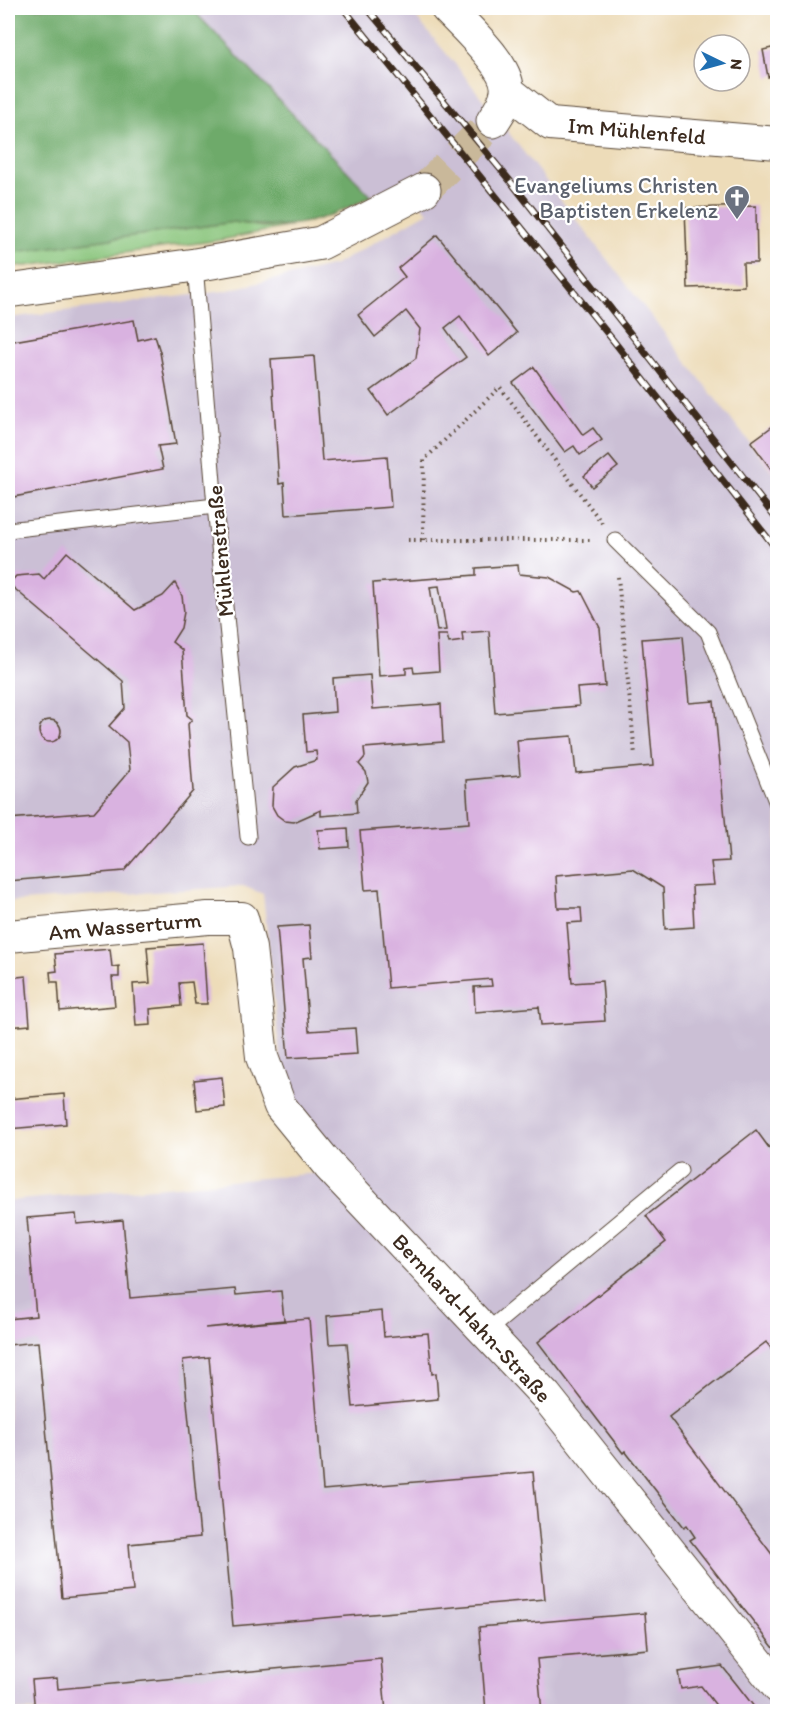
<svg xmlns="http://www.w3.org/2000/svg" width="785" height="1719" font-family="Itim,sans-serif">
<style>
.industrial{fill:#cbbfd5}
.green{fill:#88c47a;stroke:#62774c;stroke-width:1.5}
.forest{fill:#6eaa6a;stroke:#546a44;stroke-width:1.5}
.building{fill:#d9b2e0;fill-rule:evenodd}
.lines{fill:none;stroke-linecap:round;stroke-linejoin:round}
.tertiary-tunnel{stroke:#c9b89a;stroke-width:33;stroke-dasharray:33 16;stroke-linecap:butt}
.service-casing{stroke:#564535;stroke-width:17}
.minor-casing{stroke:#564535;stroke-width:34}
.tertiary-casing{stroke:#564535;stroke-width:35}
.path{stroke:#564535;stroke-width:4;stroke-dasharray:1.5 4.5;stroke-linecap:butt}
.service{stroke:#fff;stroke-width:15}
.minor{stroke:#fff;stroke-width:32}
.tertiary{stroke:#fff;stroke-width:33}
.rail-casing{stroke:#3b2a1e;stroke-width:7}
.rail{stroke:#fff;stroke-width:4.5;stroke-dasharray:14;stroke-linecap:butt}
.labels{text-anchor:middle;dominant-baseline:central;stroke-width:4.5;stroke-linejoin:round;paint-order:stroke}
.street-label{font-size:22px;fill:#3b2a1e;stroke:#fff}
.worship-label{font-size:22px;fill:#5b616d;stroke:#fff;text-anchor:end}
</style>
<rect width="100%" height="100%" fill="#fff"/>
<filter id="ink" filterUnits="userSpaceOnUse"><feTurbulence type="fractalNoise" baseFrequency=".0167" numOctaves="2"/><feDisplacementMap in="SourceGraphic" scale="12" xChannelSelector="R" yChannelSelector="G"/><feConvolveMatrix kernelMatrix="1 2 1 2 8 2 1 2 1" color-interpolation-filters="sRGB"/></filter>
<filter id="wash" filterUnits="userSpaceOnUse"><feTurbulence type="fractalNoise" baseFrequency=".008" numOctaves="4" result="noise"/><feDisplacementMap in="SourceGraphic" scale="24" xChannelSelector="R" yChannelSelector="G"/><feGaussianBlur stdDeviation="1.35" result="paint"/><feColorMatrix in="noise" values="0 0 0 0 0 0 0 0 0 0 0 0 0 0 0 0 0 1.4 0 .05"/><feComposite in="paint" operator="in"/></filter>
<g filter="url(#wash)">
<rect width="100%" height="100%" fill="#eddcb9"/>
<polygon class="industrial" points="191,8 408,8 456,65 777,478 777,1711 8,1711 8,1201 341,1171 293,1107 282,1075 263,894 243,886 8,902 8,318 224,291 335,265 428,212 402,186 371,196"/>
<polygon class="green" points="234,222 262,227 291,226 221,240 26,266 8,265 8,253"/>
<path class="forest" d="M8 8H191L371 196C322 223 290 231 234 222L8 253Z"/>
<g id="blocks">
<g class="building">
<polygon points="776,47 777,75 768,77 763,50"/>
<polygon points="756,206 757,263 743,263 744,286 688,288 685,208"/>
<polygon points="437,235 517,333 489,356 460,316 445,328 466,357 388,415 371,391 416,358 420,329 406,311 375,337 358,315 405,277 398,268"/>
<polygon points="134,320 138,340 155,336 160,352 176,444 158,446 163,469 8,498 8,342"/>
<polygon points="314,356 322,461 387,456 391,507 286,515 284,483 279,484 271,359"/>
<polygon points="534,367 583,435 593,428 602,440 580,455 574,446 565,452 513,383"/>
<polygon points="777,423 777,477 751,442"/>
<polygon points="609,456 618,467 592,487 584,476"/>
<polygon points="67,552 135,610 163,596 175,583 182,596 184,612 181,628 172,642 182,650 187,715 192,719 188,724 193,791 124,871 8,881 8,819 94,812 130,770 127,742 109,726 125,708 123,681 9,584 16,576 39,574 44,579"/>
<path d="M518 565 519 574 549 577 576 592 581 591 600 628 605 686 577 688 579 706 495 713 489 631 462 633 463 641 449 643 447 635H437L439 671 414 673 413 667 406 668V674L379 676 373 583 476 575V568ZM439 586 446 630 437 631 430 587Z"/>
<polygon points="683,636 689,703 714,701 729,861 711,862 714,885 692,886 694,927 665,929 663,888 633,869 556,876 558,908 581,908 582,922 567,923 572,983 602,981 605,1021 541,1025 539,1007 475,1012 474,987 492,986 491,979 388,988 379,889 365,890 360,831 469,823 466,780 520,775 517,740 572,736 576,773 653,766 642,639"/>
<polygon points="370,675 373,709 441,704 443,742 364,748 365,757 359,764 366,772 368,782 356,800 357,813 321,816 321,810 294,822 285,821 277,815 272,806 273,787 295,767 317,760 316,751 306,752 303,715 335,712 333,678"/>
<circle cx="50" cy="731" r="11"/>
<polygon points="348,828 349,847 320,849 318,830"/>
<polygon points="309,925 312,957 303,958 309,1031 355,1028 357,1054 288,1058 277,927"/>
<polygon points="203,943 207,1004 195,1004 192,982 179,983 181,1006 150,1009 151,1025 136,1026 133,984 150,983 147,947"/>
<polygon points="110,949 112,967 119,966 119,977 112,977 115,1006 60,1011 58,982 51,982 50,972 57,971 55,954"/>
<polygon points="26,976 30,1025 8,1027 8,978"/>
<polygon points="222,1077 225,1107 197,1110 194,1080"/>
<polygon points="64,1094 66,1124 8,1129 8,1099"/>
<polygon points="756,1130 775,1156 777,1155 777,1349 774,1352 766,1342 669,1417 777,1561 777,1652 690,1540 695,1537 687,1525 684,1527 625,1451 623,1453 538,1342 666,1242 646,1216"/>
<polygon points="76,1214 77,1224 123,1220 130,1298 235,1289 236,1295 281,1291 284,1320 205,1328 309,1319 323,1490 533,1472 545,1599 233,1626 209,1357 183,1360 200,1537 129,1544 133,1591 62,1598 38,1342 8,1345 8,1319 36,1316 27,1218"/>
<polygon points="382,1311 384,1337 428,1333 432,1374 436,1373 438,1399 353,1407 347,1343 329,1344 327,1316"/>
<polygon points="645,1613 648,1649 537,1659 542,1712 486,1712 479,1627"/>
<polygon points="381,1659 386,1712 35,1712 32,1680 57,1678 58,1689"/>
<polygon points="722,1666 738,1686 758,1712 721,1712 701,1686 681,1689 678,1672"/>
</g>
</g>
</g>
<g filter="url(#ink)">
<use href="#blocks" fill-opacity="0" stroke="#564535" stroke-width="1.5"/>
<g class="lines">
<polyline class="tertiary-tunnel" points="424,190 493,121"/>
<defs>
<g id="service">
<polyline points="195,265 215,506 248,837"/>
<polyline points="8,530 215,506"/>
<polyline points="615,540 708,632 778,806"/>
<polyline points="486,1332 680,1171"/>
</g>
<g id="minor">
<polyline points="507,90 550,124 778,143"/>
<polyline points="8,936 208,918 242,918 250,948 262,1057 280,1106 329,1166 546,1396 778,1687"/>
</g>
<g id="tertiary">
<path d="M447 8C463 25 510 67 507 91 506 102 499 112 493 121"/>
<polyline points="8,291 195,265 321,243 424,190"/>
</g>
</defs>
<use href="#service" class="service-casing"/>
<use href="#minor" class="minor-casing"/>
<use href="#tertiary" class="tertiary-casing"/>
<g class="path">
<polyline points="408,540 593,540"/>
<polyline points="423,540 424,460 500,387 602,523"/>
<polyline points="618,577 635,755"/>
</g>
<use href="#service" class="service"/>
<use href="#minor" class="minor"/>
<use href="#tertiary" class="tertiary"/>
<defs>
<g id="rail">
<polyline points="343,8 612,339 778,551"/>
<polyline points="367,8 511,182 778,521"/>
</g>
</defs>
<use href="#rail" class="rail-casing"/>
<use href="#rail" class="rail"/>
</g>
</g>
<defs>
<symbol id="church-pin" viewBox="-11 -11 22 30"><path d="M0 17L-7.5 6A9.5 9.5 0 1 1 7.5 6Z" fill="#6b7280" stroke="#fff"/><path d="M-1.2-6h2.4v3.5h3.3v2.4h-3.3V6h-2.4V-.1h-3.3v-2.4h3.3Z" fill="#fff"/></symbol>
</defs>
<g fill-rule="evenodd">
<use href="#church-pin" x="722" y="183" width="30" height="40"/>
</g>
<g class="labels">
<g class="street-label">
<text transform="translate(637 131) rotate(5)">Im Mühlenfeld</text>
<text transform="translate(220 551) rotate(-95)">Mühlenstraße</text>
<text transform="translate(125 926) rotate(-5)">Am Wasserturm</text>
<text transform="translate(472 1318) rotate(47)">Bernhard-Hahn-Straße</text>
</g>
<g class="worship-label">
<text x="718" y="185">Evangeliums Christen<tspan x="718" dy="25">Baptisten Erkelenz</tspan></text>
</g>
</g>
<rect width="785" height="1719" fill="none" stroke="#fff" stroke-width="30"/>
<g transform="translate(722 63) rotate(95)"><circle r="28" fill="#ffffff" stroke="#b1aaa5" stroke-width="1.5"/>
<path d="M0-4.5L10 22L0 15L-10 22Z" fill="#1f6fb2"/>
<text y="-9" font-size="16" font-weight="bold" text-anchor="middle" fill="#3b2a1e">N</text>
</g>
</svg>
